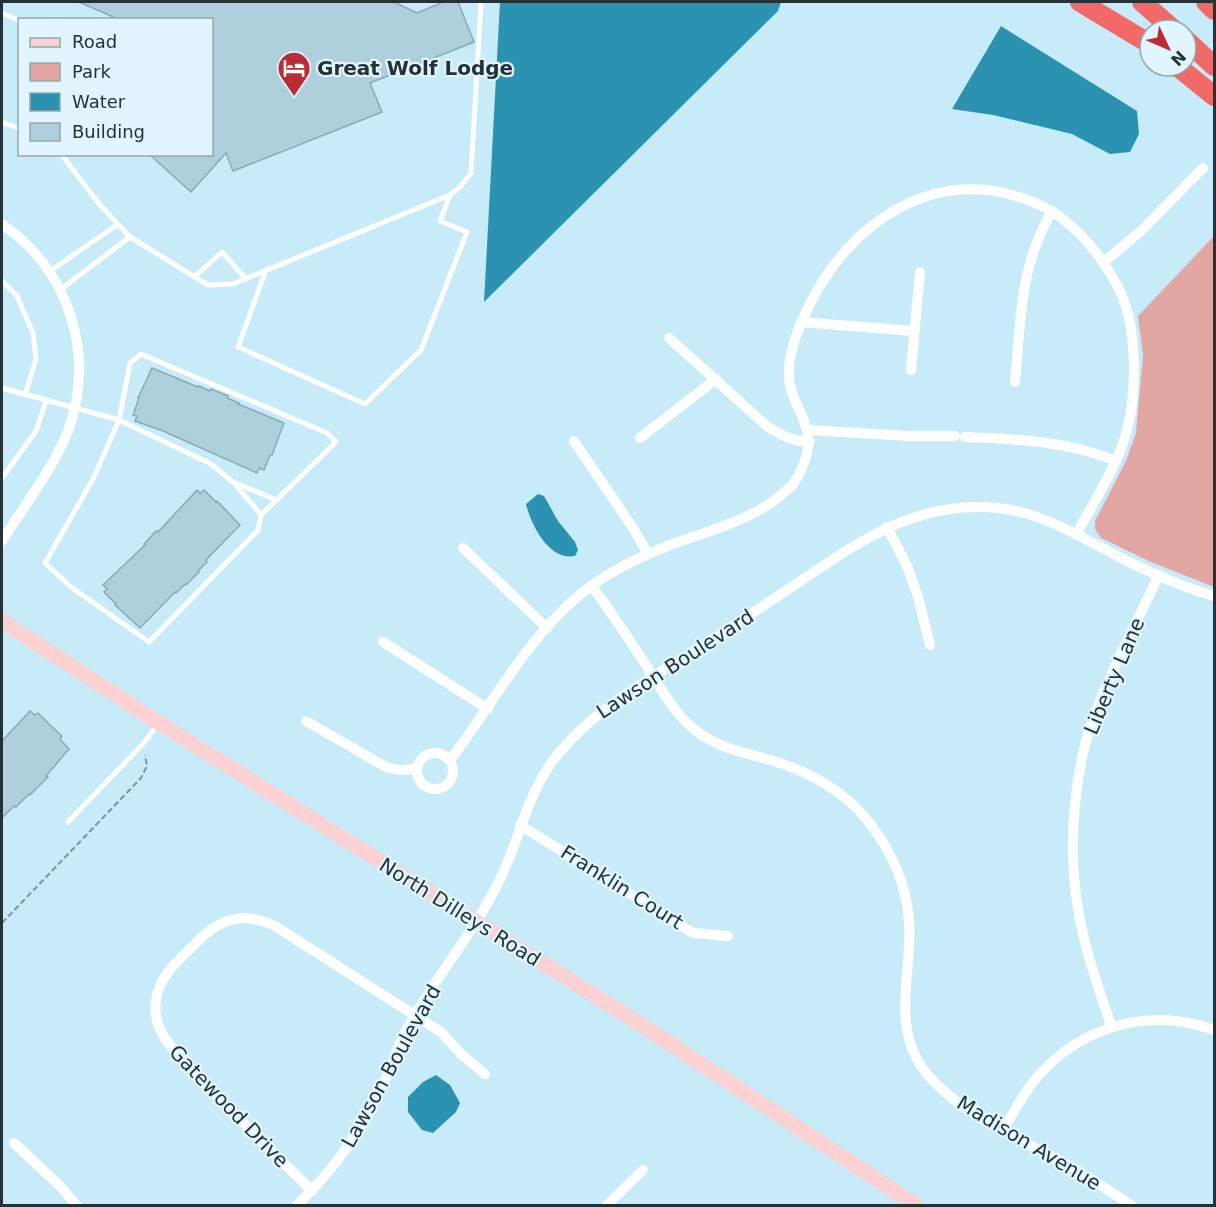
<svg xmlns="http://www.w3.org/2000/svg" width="1216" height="1207" font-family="'DejaVu Sans',sans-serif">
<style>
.green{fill:#e3a7a3}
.water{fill:#2b93b1}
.building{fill:#add0dc;stroke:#89abb7;stroke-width:1.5}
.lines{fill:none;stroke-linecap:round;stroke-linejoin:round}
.path{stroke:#7c969f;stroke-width:2;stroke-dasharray:6 3;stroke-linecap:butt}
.lane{stroke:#fff;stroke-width:5}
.street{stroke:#fff;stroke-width:10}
.secondary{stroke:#fbd2d1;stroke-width:15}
.highway{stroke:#f26a67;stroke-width:20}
.labels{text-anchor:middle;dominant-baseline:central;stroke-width:4.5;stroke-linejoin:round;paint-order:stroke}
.poi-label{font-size:20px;font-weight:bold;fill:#243237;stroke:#e0f5fd;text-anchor:start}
.street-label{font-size:20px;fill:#243237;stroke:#e0f5fd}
</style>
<rect width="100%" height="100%" fill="#c7ebf8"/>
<polygon class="green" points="1214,236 1214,587 1151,562 1101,538 1095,529 1095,521 1126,461 1136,433 1143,355 1138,316"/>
<g class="water">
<polygon points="500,2 781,2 778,11 484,302"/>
<polygon points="1001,26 1137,111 1139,134 1130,152 1110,154 1072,134 993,115 952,109"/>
<path d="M538 494 544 496 558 521 575 542 578 550 575 556C549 561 531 525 526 504Z"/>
<polygon points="436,1075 450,1085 460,1103 456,1112 433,1133 422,1130 408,1112 408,1097 423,1082"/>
</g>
<g class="building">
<polygon points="79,2 394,2 417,13 443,2 458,2 474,42 370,83 382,112 233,171 226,153 191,192 149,154 212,154 212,20 120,20"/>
<polygon points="152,368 198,387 199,386 210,391 211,389 228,396 227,398 239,403 238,404 284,423 272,455 270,455 264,470 259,468 257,473 163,431 135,421 137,416 133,415 139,398 138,398"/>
<polygon points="197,490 200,493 204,490 216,502 217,501 240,525 206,560 207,562 198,571 199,572 186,585 185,584 176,593 175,592 140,628 115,605 116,604 104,592 107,589 103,585 145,545 144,544 156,531 158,532"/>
<polygon points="30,711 35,715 38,713 50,725 62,736 60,739 69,749 46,776 48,777 30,795 29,794 16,807 14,806 2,818 2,741"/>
</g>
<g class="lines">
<polyline class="path" points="2,923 141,778 147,766 145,755"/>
<g class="lane">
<polyline points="2,13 20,21"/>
<polyline points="2,122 20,129"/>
<polyline points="61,154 100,205 130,237 208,285 233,284 450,195 461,186 471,173 481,2"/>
<polyline points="266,270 238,347 365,404 421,350 467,232 440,221 450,195"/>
<polyline points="50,271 117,225"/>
<polyline points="194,277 222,252 246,279"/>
<polyline points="2,281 17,296 33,333 36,359 25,395"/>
<polyline points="61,289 130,237"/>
<polygon points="141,354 327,433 336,442 261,515 258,530 149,642 71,587 45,563 93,479 119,420 130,363"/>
<polyline points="2,388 119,420 211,464 234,483 261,515"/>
<polyline points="2,478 36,431 46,401"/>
<polyline points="235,483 277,500"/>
<polyline points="68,822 143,744 158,724"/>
</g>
<g class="street">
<path d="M2 224C69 270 96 354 68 431 55 466 22 509 2 541"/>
<polyline points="1104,262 1142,230 1203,168"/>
<polyline points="801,322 913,331"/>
<path d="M669 338 768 427C781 435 794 442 810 442"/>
<polyline points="911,370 920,272"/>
<path d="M1015 382C1021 319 1019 268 1052 211"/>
<polyline points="808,430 909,436 955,436"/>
<path d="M965 437C1016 439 1068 441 1116 461"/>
<polyline points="640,438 716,379"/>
<polyline points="574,441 633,528 648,554"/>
<polyline points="887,527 907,566 918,597 930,645"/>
<polyline points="463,548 547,628"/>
<path d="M592 586C611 612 628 638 646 665 660 687 674 713 695 730 718 748 742 752 770 760 806 770 845 791 868 821 891 850 906 884 909 920 913 972 889 1028 927 1074 960 1113 1015 1137 1059 1160 1084 1173 1108 1190 1132 1206"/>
<polyline points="383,642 488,709"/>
<polyline points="306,721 386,767 399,770 417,769"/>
<circle cx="435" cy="771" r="18"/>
<path d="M450 760C499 696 538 615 611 573 629 562 650 553 670 545 710 530 755 520 787 490 796 483 800 473 804 463 820 422 786 406 789 369 790 346 801 322 811 302 851 223 930 169 1019 197 1064 210 1096 246 1118 287 1139 327 1138 403 1122 446 1111 476 1092 505 1077 533"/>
<polyline points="520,825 693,933 728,936"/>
<path d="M1111 1026C1098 986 1083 945 1077 903 1068 843 1074 769 1095 713 1113 666 1137 621 1159 575"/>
<path d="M1003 1130C1014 1112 1024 1092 1038 1076 1083 1025 1151 1007 1214 1030"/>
<polyline points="14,1143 60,1186 77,1206"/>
<path d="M312 1191C274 1153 235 1116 199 1077 187 1064 172 1051 163 1035 157 1025 154 1012 156 1000 159 975 180 959 197 942 221 917 244 912 275 926L441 1032 461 1054 485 1074"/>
<path d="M296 1206C333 1171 361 1132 382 1087 390 1069 396 1051 404 1034 432 981 473 935 499 881 521 838 526 793 558 754 597 707 650 678 701 647 728 630 754 612 781 594 846 552 901 505 983 507 1041 508 1082 539 1131 563 1158 576 1186 588 1214 596"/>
<polyline points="606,1206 643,1170"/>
</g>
<polyline class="secondary" points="2,621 159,723 651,1031 917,1206"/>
<g class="highway">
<polyline points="1080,2 1150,44"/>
<polyline points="1142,2 1174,30"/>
<polyline points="1206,2 1214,10"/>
<polyline points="1186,40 1214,66"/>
<polyline points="1177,66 1214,96"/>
</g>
</g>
<defs>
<symbol id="hotel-pin" viewBox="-11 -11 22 30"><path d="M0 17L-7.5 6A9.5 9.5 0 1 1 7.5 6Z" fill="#bc2c34" stroke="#e0f5fd"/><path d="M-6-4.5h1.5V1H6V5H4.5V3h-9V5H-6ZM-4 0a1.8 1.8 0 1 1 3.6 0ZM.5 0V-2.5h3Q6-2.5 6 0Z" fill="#fff"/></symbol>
</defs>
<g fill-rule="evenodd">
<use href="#hotel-pin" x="275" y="49" width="38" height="52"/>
</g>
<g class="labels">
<g class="poi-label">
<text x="317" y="68">Great Wolf Lodge</text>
</g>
<g class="street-label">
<text transform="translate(675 664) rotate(-33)">Lawson Boulevard</text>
<text transform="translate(1114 676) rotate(-67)">Liberty Lane</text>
<text transform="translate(622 887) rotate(32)">Franklin Court</text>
<text transform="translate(460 912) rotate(32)">North Dilleys Road</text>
<text transform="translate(391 1066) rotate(-61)">Lawson Boulevard</text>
<text transform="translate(229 1106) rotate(46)">Gatewood Drive</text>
<text transform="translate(1029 1143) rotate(31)">Madison Avenue</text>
</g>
</g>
<rect width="1216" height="1207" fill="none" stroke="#243237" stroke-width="6"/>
<rect x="18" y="18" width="195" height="138" fill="#e0f5fd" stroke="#95a7ae" stroke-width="1.5"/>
<rect x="30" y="38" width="30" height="9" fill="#fbd2d1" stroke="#95a7ae" stroke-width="1.5"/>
<text x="72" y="48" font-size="18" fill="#243237">Road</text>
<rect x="30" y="63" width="30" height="18" fill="#e3a7a3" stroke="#95a7ae" stroke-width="1.5"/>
<text x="72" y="78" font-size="18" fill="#243237">Park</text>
<rect x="30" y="93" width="30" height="18" fill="#2b93b1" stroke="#95a7ae" stroke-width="1.5"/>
<text x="72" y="108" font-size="18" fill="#243237">Water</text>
<rect x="30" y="123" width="30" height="18" fill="#add0dc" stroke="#95a7ae" stroke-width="1.5"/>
<text x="72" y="138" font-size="18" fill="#243237">Building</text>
<g transform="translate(1168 48) rotate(134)"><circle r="28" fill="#e0f5fd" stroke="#95a7ae" stroke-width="1.5"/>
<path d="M0-4.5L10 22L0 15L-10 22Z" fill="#bc2c34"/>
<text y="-9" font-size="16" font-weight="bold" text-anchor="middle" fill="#243237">N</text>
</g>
</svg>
